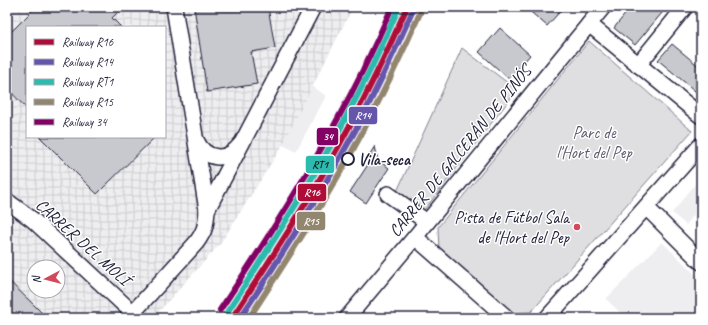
<svg xmlns="http://www.w3.org/2000/svg" width="708" height="325" font-family="Caveat,sans-serif">
<style>
.built{fill:#eeeef1}
.industrial{fill:url(#industrial-grid);fill-rule:evenodd}
.park{fill:#dfdfe2;stroke:#80808e}
.building{fill:#c8c8cf;stroke:#22223b}
.lines{fill:none;stroke-linecap:round;stroke-linejoin:round}
.minor-casing{stroke:#22223b;stroke-width:18}
.minor{stroke:#fff;stroke-width:15}
.rail-1-casing{stroke:#fff;stroke-width:9}
.rail-2-casing{stroke:#fff;stroke-width:9}
.rail-3-casing{stroke:#fff;stroke-width:9}
.rail-4-casing{stroke:#fff;stroke-width:9}
.rail-5-casing{stroke:#fff;stroke-width:9}
.rail-1{stroke:#af0d38;stroke-width:6}
.rail-2{stroke:#6556ac;stroke-width:6}
.rail-3{stroke:#2cbbae;stroke-width:6}
.rail-4{stroke:#93866e;stroke-width:6}
.rail-5{stroke:#830065;stroke-width:6}
.stop-dot{fill:#fff;stroke:#22223b;stroke-width:2}
.poi-dot{fill:#d1495b;stroke:#fff;stroke-width:1.5}
.labels{text-anchor:middle;dominant-baseline:central;stroke-width:3;stroke-linejoin:round;paint-order:stroke}
.park-label{font-size:17px;fill:#5b5b6d;stroke:#fff}
.street-label{font-size:17px;fill:#22223b;stroke:#fff}
.stop-label{font-size:17px;font-weight:bold;fill:#22223b;stroke:#fff;text-anchor:start}
.poi-label{font-size:17px;fill:#22223b;stroke:#fff;text-anchor:end}
.line-badge{stroke:#fff;stroke-width:1.5}
.badge-label{font-size:11px;text-anchor:middle;font-weight:bold;fill:#fff}
.pale-badge-label{font-size:11px;text-anchor:middle;font-weight:bold;fill:#111}
</style>
<defs>
<pattern id="industrial-grid" width="8" height="8" patternUnits="userSpaceOnUse"><rect width="8" height="8" fill="#eeeef1"/><path d="M0 4h8M4 0v8" fill="none" stroke="#ccccd0"/></pattern>
</defs>
<rect width="100%" height="100%" fill="#fff"/>
<filter id="ink" filterUnits="userSpaceOnUse"><feTurbulence type="fractalNoise" baseFrequency=".025" numOctaves="2"/><feDisplacementMap in="SourceGraphic" scale="8" xChannelSelector="R" yChannelSelector="G"/><feConvolveMatrix kernelMatrix="1 2 1 2 8 2 1 2 1" color-interpolation-filters="sRGB"/></filter>
<g filter="url(#ink)">
<g class="built">
<polygon points="305,81 326,96 296,151 269,139"/>
<polygon points="701,177 701,221 694,215 686,225 672,213"/>
<polygon points="662,242 701,280 701,318 626,318 606,299"/>
</g>
<path class="industrial" d="M7 7H353L281 148 220 244 153 318H7ZM27 27H165V137H27ZM34 267H58V291H34Z"/>
<g class="park">
<polygon points="589,41 692,131 531,312 508,313 439,250 438,227"/>
<polygon points="462,48 517,90 419,217 394,198"/>
</g>
<g class="building">
<polygon points="36,7 123,7 112,18 121,27 27,27 27,109 7,88 7,36"/>
<polygon points="194,7 268,7 275,48 251,52 257,84 207,92"/>
<polygon points="525,7 564,7 547,26"/>
<polygon points="631,7 667,7 635,45 614,28"/>
<polygon points="500,28 530,55 509,79 479,52"/>
<polygon points="672,44 701,68 701,96 658,60"/>
<polygon points="40,137 155,137 97,194"/>
<polygon points="375,146 378,160 389,168 366,203 350,192 367,166 366,160"/>
<polygon points="7,279 34,305 47,318 7,318"/>
</g>
<g class="lines">
<defs>
<g id="minor">
<polyline points="589,24 701,116"/>
<polyline points="638,65 685,7"/>
<path d="M196 140C205 160 226 163 240 145"/>
<polyline points="388,194 427,222"/>
<polyline points="7,201 33,220 133,313"/>
<polyline points="646,207 701,262"/>
<polyline points="207,210 313,7"/>
<polyline points="415,237 507,318"/>
<path d="M128 318 196 243C205 231 206 225 207 210L174 7"/>
<polyline points="347,318 415,237 603,7"/>
<polyline points="547,318 701,145"/>
</g>
</defs>
<use href="#minor" class="minor-casing"/>
<use href="#minor" class="minor"/>
<defs>
<path id="rail-1" d="M232 318C273 256 314 193 349 127 370 88 389 48 407 7"/>
<path id="rail-2" d="M240 318C281 257 320 195 355 131 376 91 395 51 413 10"/>
<path id="rail-3" d="M226 314C267 252 307 190 342 125 363 86 382 47 399 7"/>
<path id="rail-4" d="M249 318C288 258 328 197 362 133 383 94 402 54 420 13"/>
<path id="rail-5" d="M220 310C261 249 301 186 336 122 357 84 375 46 392 7"/>
</defs>
<use href="#rail-1" class="rail-1-casing"/>
<use href="#rail-2" class="rail-2-casing"/>
<use href="#rail-3" class="rail-3-casing"/>
<use href="#rail-4" class="rail-4-casing"/>
<use href="#rail-5" class="rail-5-casing"/>
<use href="#rail-1" class="rail-1"/>
<use href="#rail-2" class="rail-2"/>
<use href="#rail-3" class="rail-3"/>
<use href="#rail-4" class="rail-4"/>
<use href="#rail-5" class="rail-5"/>
</g>
</g>
<circle class="stop-dot" cx="348" cy="159" r="6"/>
<circle class="poi-dot" cx="577" cy="227" r="4"/>
<g class="labels">
<g class="park-label">
<text x="594" y="132">Parc de<tspan x="594" dy="20">l'Hort del Pep</tspan></text>
</g>
<g class="street-label">
<text transform="translate(460 151) rotate(-51)">CARRER DE GALCERÁN DE PINÓS</text>
<text transform="translate(83 242) rotate(42)">CARRER DEL MOLÍ</text>
</g>
<g class="stop-label">
<text x="358" y="159">Vila-seca</text>
</g>
<g class="poi-label">
<text x="569" y="217">Pista de Fútbol Sala<tspan x="569" dy="20">de l'Hort del Pep</tspan></text>
</g>
</g>
<g class="line-badge">
<rect x="348" y="106" width="30" height="19" rx="4" fill="#6556ac"/>
<rect x="316" y="127" width="23" height="19" rx="4" fill="#830065"/>
<rect x="305" y="155" width="30" height="19" rx="4" fill="#2cbbae"/>
<rect x="297" y="183" width="30" height="19" rx="4" fill="#af0d38"/>
<rect x="296" y="211" width="30" height="20" rx="4" fill="#93866e"/>
</g>
<g class="badge-label">
<text x="363" y="119">R14</text>
<text x="328" y="140">34</text>
<text x="312" y="196">R16</text>
<text x="311" y="225">R15</text>
</g>
<g class="pale-badge-label">
<text x="320" y="168">RT1</text>
</g>
<rect width="708" height="325" fill="none" stroke="#fff" stroke-width="24"/>
<rect x="12" y="12" width="684" height="301" fill="none" stroke="#22223b" stroke-width="1.5" filter="url(#ink)"/>
<rect x="26" y="26" width="140" height="112" fill="#ffffff" stroke="#a7a7b1"/>
<rect x="34" y="39" width="20" height="6" fill="#af0d38" stroke="#a7a7b1"/>
<text x="62" y="46" font-size="12" fill="#22223b">Railway R16</text>
<rect x="34" y="59" width="20" height="6" fill="#6556ac" stroke="#a7a7b1"/>
<text x="62" y="66" font-size="12" fill="#22223b">Railway R14</text>
<rect x="34" y="79" width="20" height="6" fill="#2cbbae" stroke="#a7a7b1"/>
<text x="62" y="86" font-size="12" fill="#22223b">Railway RT1</text>
<rect x="34" y="99" width="20" height="6" fill="#93866e" stroke="#a7a7b1"/>
<text x="62" y="106" font-size="12" fill="#22223b">Railway R15</text>
<rect x="34" y="119" width="20" height="6" fill="#830065" stroke="#a7a7b1"/>
<text x="62" y="126" font-size="12" fill="#22223b">Railway 34</text>
<g transform="translate(46 279) rotate(263)"><circle r="19" fill="#ffffff" stroke="#a7a7b1"/>
<path d="M0-3L7 15L0 10L-7 15Z" fill="#d1495b"/>
<text y="-6" font-size="11" font-weight="bold" text-anchor="middle" fill="#22223b">N</text>
</g>
</svg>
